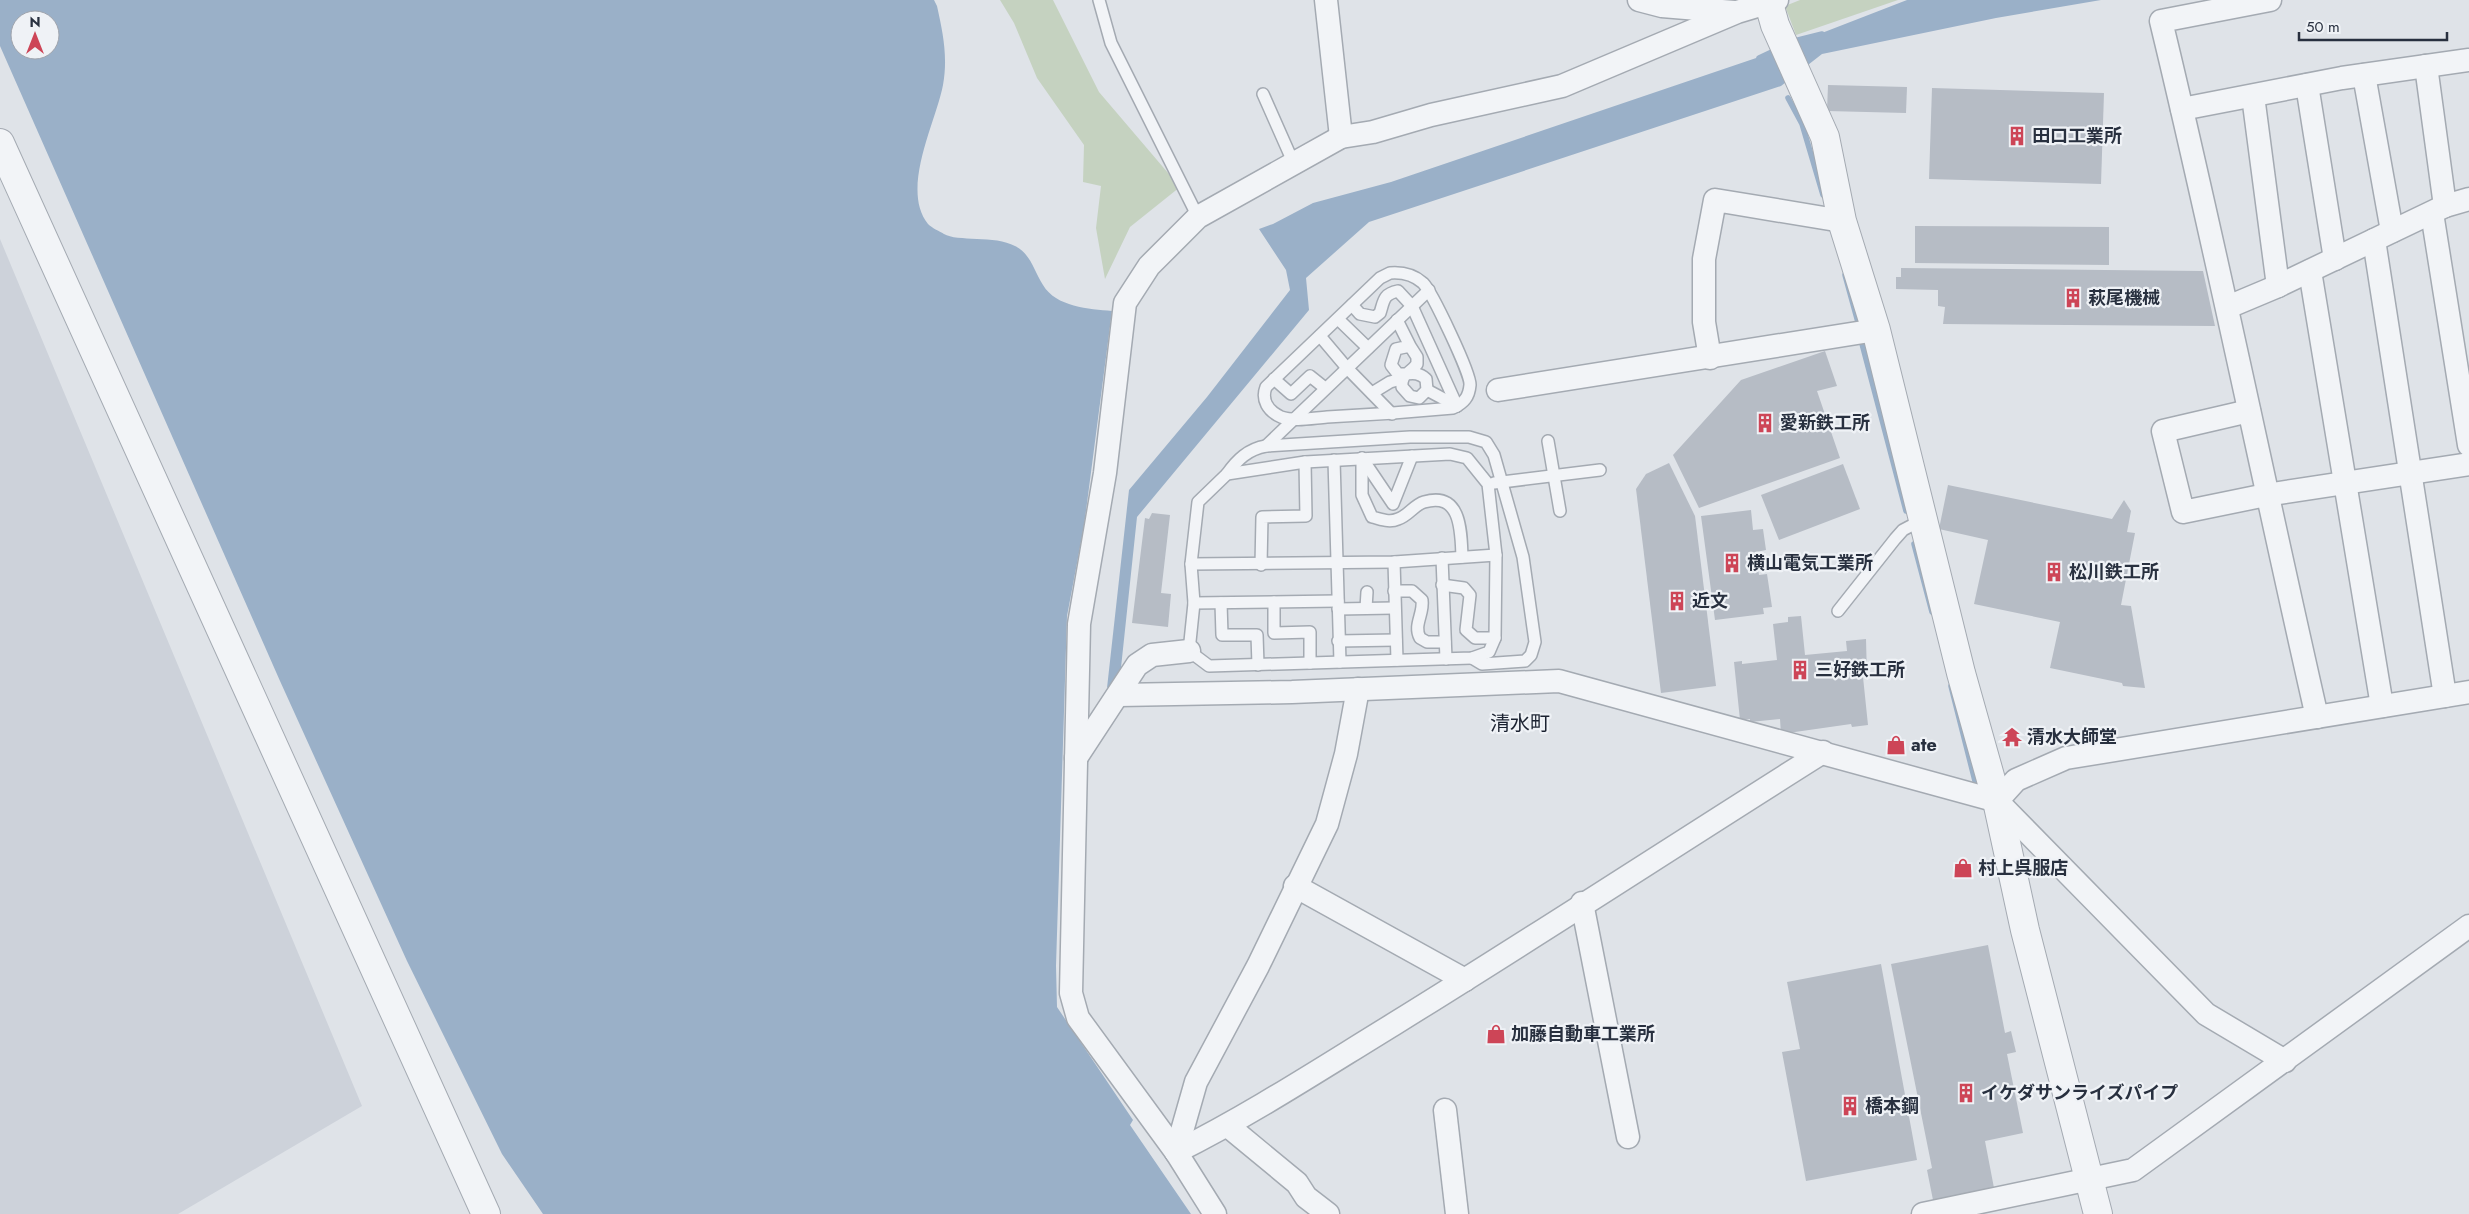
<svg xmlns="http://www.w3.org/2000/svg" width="2469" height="1214" font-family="Jost,'Noto Sans JP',sans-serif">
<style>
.built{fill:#cdd2da}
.green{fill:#c5d2c0}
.water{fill:#9ab0c8;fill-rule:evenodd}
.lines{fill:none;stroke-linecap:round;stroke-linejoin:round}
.stream{stroke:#9ab0c8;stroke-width:5.5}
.building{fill:#b6bcc5}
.service-casing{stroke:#a4aab2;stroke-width:14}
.minor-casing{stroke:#a4aab2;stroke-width:25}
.tertiary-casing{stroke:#a4aab2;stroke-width:30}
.service{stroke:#f2f4f7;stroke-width:11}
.minor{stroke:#f2f4f7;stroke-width:22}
.tertiary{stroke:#f2f4f7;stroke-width:28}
.labels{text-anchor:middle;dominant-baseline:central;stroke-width:4.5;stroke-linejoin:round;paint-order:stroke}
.poi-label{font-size:18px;font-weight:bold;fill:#28303f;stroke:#eff2f6;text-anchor:start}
.quarter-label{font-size:20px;fill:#1a2130;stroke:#eff2f6}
</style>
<rect width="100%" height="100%" fill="#dfe3e8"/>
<polygon class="built" points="0,239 362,1106 178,1214 0,1214"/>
<g class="green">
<polygon points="1000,0 1053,0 1099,92 1180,187 1130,227 1105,279 1096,228 1101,186 1083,182 1084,145 1037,78 1014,23"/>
<polygon points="1800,0 1898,0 1796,35 1785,6"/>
</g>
<g class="water">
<path d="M0 0H934L937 6C943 33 948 57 943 85 936 122 900 189 928 224 932 228 939 231 944 234 957 242 995 235 1015 246 1031 254 1034 271 1043 285 1056 307 1089 309 1112 311L1084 526 1067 616 1056 966 1057 1007 1133 1120 1130 1125 1191 1214H543L502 1154 407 961 280 681 0 46ZM20 20H50V50H20Z"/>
<polygon points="1907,0 2101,0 1996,18 1822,54 1781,86 1369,222 1306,278 1309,310 1137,517 1120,677 1107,688 1129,490 1207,397 1290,290 1286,270 1259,229 1273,224 1313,203 1391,182 1765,55"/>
</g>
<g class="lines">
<g class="stream">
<polyline points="1790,42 1822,34"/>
<polyline points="1759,58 1778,49"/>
<polyline points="1788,98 1802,124 1823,195"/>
<polyline points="1845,275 1859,326"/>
<polyline points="1861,340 1906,511"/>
<polyline points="1914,544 1932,612"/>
<polyline points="1951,686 1975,781"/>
</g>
</g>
<g class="building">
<polygon points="1828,85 1907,87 1906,113 1827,111"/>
<polygon points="1932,88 2104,93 2101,184 1929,179"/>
<polygon points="1915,226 2109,227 2109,265 1915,263"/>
<polygon points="1901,268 2203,271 2215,326 1943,324 1945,307 1938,306 1938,290 1896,289 1896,277 1901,277"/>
<polygon points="1825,351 1837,386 1817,391 1840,458 1699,508 1673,455 1741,380"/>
<polygon points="1669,463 1695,516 1716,686 1661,693 1636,489 1646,474"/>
<polygon points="1843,464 1860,509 1779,540 1761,495"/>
<polygon points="1948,485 2112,519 2124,500 2131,511 2127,532 2135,533 2121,605 2131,606 2145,688 2123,686 2122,683 2050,668 2060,622 1974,604 1988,540 1939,529"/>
<polygon points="1751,510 1753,530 1763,529 1766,550 1756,552 1759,575 1767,574 1772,607 1763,608 1764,614 1715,620 1701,516"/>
<polygon points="1152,513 1170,515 1161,593 1171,594 1168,627 1132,623 1145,518 1149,519"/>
<polygon points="1801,616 1805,655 1847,651 1846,641 1866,639 1867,677 1863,677 1868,725 1852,727 1851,724 1781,734 1780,719 1750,722 1750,719 1740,720 1734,662 1742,661 1742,664 1777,660 1773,624 1788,622 1788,617"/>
<polygon points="1988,945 2005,1033 2011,1031 2016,1052 2007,1054 2023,1133 1985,1141 1994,1188 1933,1200 1927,1170 1932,1168 1891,964"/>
<polygon points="1881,964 1917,1160 1806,1181 1782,1052 1800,1049 1787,982"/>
</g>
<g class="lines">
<defs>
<g id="service">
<polyline points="1099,0 1111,43 1198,217"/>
<polyline points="1263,94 1294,164"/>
<path d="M1390 273C1402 272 1414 275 1423 283 1432 292 1471 374 1470 385 1469 397 1464 403 1453 408 1411 412 1369 415 1327 417 1313 418 1294 422 1281 417 1268 411 1261 400 1266 387L1380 278Z"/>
<path d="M1352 305 1360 314 1375 317 1380 313C1384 301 1383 294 1398 291L1412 306 1457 406"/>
<polyline points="1338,319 1368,348"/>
<path d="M1397 320 1410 346 1396 349 1391 365 1398 374C1410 375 1416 370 1426 379L1427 390 1419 398 1410 396 1402 387C1401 373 1410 374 1417 364V357L1410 346"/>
<polyline points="1320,336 1347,368 1392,414"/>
<polyline points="1274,379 1291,394 1310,376 1325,388"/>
<polyline points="1427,390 1457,406"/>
<polyline points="1372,393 1390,382 1401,379"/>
<polyline points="1548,441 1560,511"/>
<polyline points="1266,446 1429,290"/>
<polygon points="1450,454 1467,458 1488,484 1496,555 1495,638 1489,652 1472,658 1209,666 1189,651 1194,603 1191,564 1198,502 1227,474 1305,462"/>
<path d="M1362 458V495L1372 517C1381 519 1389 523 1398 519 1408 516 1414 505 1424 502 1462 491 1461 533 1462 557"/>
<polyline points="1362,458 1393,504 1412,456"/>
<polyline points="1334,460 1340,662"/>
<path d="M1227 474C1237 460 1248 449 1266 446L1410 437H1469L1486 442 1494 455 1523 557 1535 642 1531 655 1525 661 1482 664 1472 658"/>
<polyline points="1494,483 1600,470"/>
<polyline points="1442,558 1446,659"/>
<polyline points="1394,562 1397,660"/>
<polyline points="1191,564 1394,562 1496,555"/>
<polyline points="1261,565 1262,517 1306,516 1305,462"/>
<polyline points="1442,585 1464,588 1470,595 1466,630 1475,638 1495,638"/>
<path d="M1394 591H1412L1422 600C1424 614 1413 625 1420 638L1427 642H1445"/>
<polyline points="1274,602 1274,633 1310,632 1310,663"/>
<polyline points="1194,603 1338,601"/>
<polyline points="1221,603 1222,635 1257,635 1258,665"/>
<polyline points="1366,608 1367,592"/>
<polyline points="1338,609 1394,608"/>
<polyline points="1838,611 1895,539 1903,530 1922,520"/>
<polyline points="1338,641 1396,640"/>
</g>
<g id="minor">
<polyline points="1326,0 1341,137"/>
<polyline points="1639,0 1662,6 1734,12"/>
<path d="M2270 0 2161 21C2217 252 2264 485 2317 717"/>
<polyline points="2426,66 2445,206"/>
<polyline points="2364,75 2392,231"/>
<polyline points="2307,85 2335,259"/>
<polyline points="2253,96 2278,286"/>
<polyline points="2182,109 2342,78 2469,60"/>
<polyline points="2432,213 2469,445"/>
<polyline points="2374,240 2445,696"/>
<polyline points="2310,271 2382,706"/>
<polyline points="2228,307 2278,286 2445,206 2469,199"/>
<polyline points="1710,358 1704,322 1704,259 1715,200 1842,221"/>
<polyline points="1498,390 1876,330"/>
<polyline points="2249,411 2163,431 2183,512 2266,495 2469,464"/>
<polyline points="1119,695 1292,692 1559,681 1997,801 2206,1014 2285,1061"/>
<polyline points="1076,758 1137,665 1152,655 1189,651"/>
<polyline points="1997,801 2016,780 2066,758 2469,692"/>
<polyline points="1295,886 1465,980"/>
<polyline points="1582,903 1628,1137"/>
<polyline points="1445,1110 1457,1214"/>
<polyline points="1228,1126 1297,1183 1306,1197 1328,1214"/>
<path d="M1176 1152C1252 1114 1322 1068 1394 1024 1538 935 1680 842 1823 752"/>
<polyline points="1176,1152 1196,1082 1258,966 1327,824 1346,754 1358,689"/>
<polyline points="1215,1214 1176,1152 1078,1018 1071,993 1079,624 1105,473 1125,303 1149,266 1198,217 1341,137 1373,132 1431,115 1562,86 1737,12 1777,0"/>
<polyline points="1923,1214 2133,1170 2469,926"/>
</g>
<g id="tertiary">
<polyline points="1768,0 1775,25 1825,137 1842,221 1876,330 1961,673 1997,801 2025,930 2098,1214"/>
<polyline points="0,143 486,1214"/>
</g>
</defs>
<use href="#service" class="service-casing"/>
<use href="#minor" class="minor-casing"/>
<use href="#tertiary" class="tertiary-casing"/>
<use href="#service" class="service"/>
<use href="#minor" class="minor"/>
<use href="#tertiary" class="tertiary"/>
</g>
<defs>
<symbol id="building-bare" viewBox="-9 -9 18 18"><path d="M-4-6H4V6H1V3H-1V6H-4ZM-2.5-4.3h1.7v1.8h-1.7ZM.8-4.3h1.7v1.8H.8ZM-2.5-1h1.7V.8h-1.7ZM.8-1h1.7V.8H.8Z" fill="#cd4557" stroke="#eff2f6" stroke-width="2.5" paint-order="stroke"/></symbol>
<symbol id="temple-bare" viewBox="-9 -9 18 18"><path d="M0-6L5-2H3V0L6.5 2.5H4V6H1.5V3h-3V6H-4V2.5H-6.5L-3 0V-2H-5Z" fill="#cd4557" stroke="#eff2f6" stroke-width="2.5" paint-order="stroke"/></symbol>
<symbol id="shop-bare" viewBox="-9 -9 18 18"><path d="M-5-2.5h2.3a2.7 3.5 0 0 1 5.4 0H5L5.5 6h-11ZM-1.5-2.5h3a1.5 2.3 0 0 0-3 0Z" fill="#cd4557" stroke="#eff2f6" stroke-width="2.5" paint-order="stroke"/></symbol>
</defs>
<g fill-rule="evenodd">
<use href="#building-bare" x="2003" y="122" width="28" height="28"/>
<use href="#building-bare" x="2059" y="284" width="28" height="28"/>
<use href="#building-bare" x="1751" y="409" width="28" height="28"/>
<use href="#building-bare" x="1718" y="549" width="28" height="28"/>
<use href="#building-bare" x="2040" y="558" width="28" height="28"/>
<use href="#building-bare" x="1663" y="587" width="28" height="28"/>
<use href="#building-bare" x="1786" y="656" width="28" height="28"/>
<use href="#temple-bare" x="1998" y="723" width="28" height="28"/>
<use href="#shop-bare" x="1882" y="731" width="28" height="28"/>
<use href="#shop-bare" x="1949" y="854" width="28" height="28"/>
<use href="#shop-bare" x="1482" y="1020" width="28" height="28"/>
<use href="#building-bare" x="1952" y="1079" width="28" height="28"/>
<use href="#building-bare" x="1836" y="1092" width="28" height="28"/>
</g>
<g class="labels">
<g class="poi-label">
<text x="2032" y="136">田口工業所</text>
<text x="2088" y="298">萩尾機械</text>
<text x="1780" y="423">愛新鉄工所</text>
<text x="1747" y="563">横山電気工業所</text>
<text x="2069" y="572">松川鉄工所</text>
<text x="1692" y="601">近文</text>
<text x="1815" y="670">三好鉄工所</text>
<text x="2027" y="737">清水大師堂</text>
<text x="1911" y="745">ate</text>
<text x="1978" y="868">村上呉服店</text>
<text x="1511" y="1034">加藤自動車工業所</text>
<text x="1981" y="1093">イケダサンライズパイプ</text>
<text x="1865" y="1106">橋本鋼</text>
</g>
<g class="quarter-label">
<text x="1520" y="723">清水町</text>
</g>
</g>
<g transform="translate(35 35)"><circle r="24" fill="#eff2f6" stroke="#9fa4ad"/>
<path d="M0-4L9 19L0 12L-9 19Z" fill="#cd4557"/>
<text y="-8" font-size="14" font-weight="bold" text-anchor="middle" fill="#28303f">N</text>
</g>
<path d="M2299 32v8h148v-8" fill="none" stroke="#28303f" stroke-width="2.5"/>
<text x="2306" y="32" font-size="15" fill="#28303f" stroke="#eff2f6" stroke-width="4" paint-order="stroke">50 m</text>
</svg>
